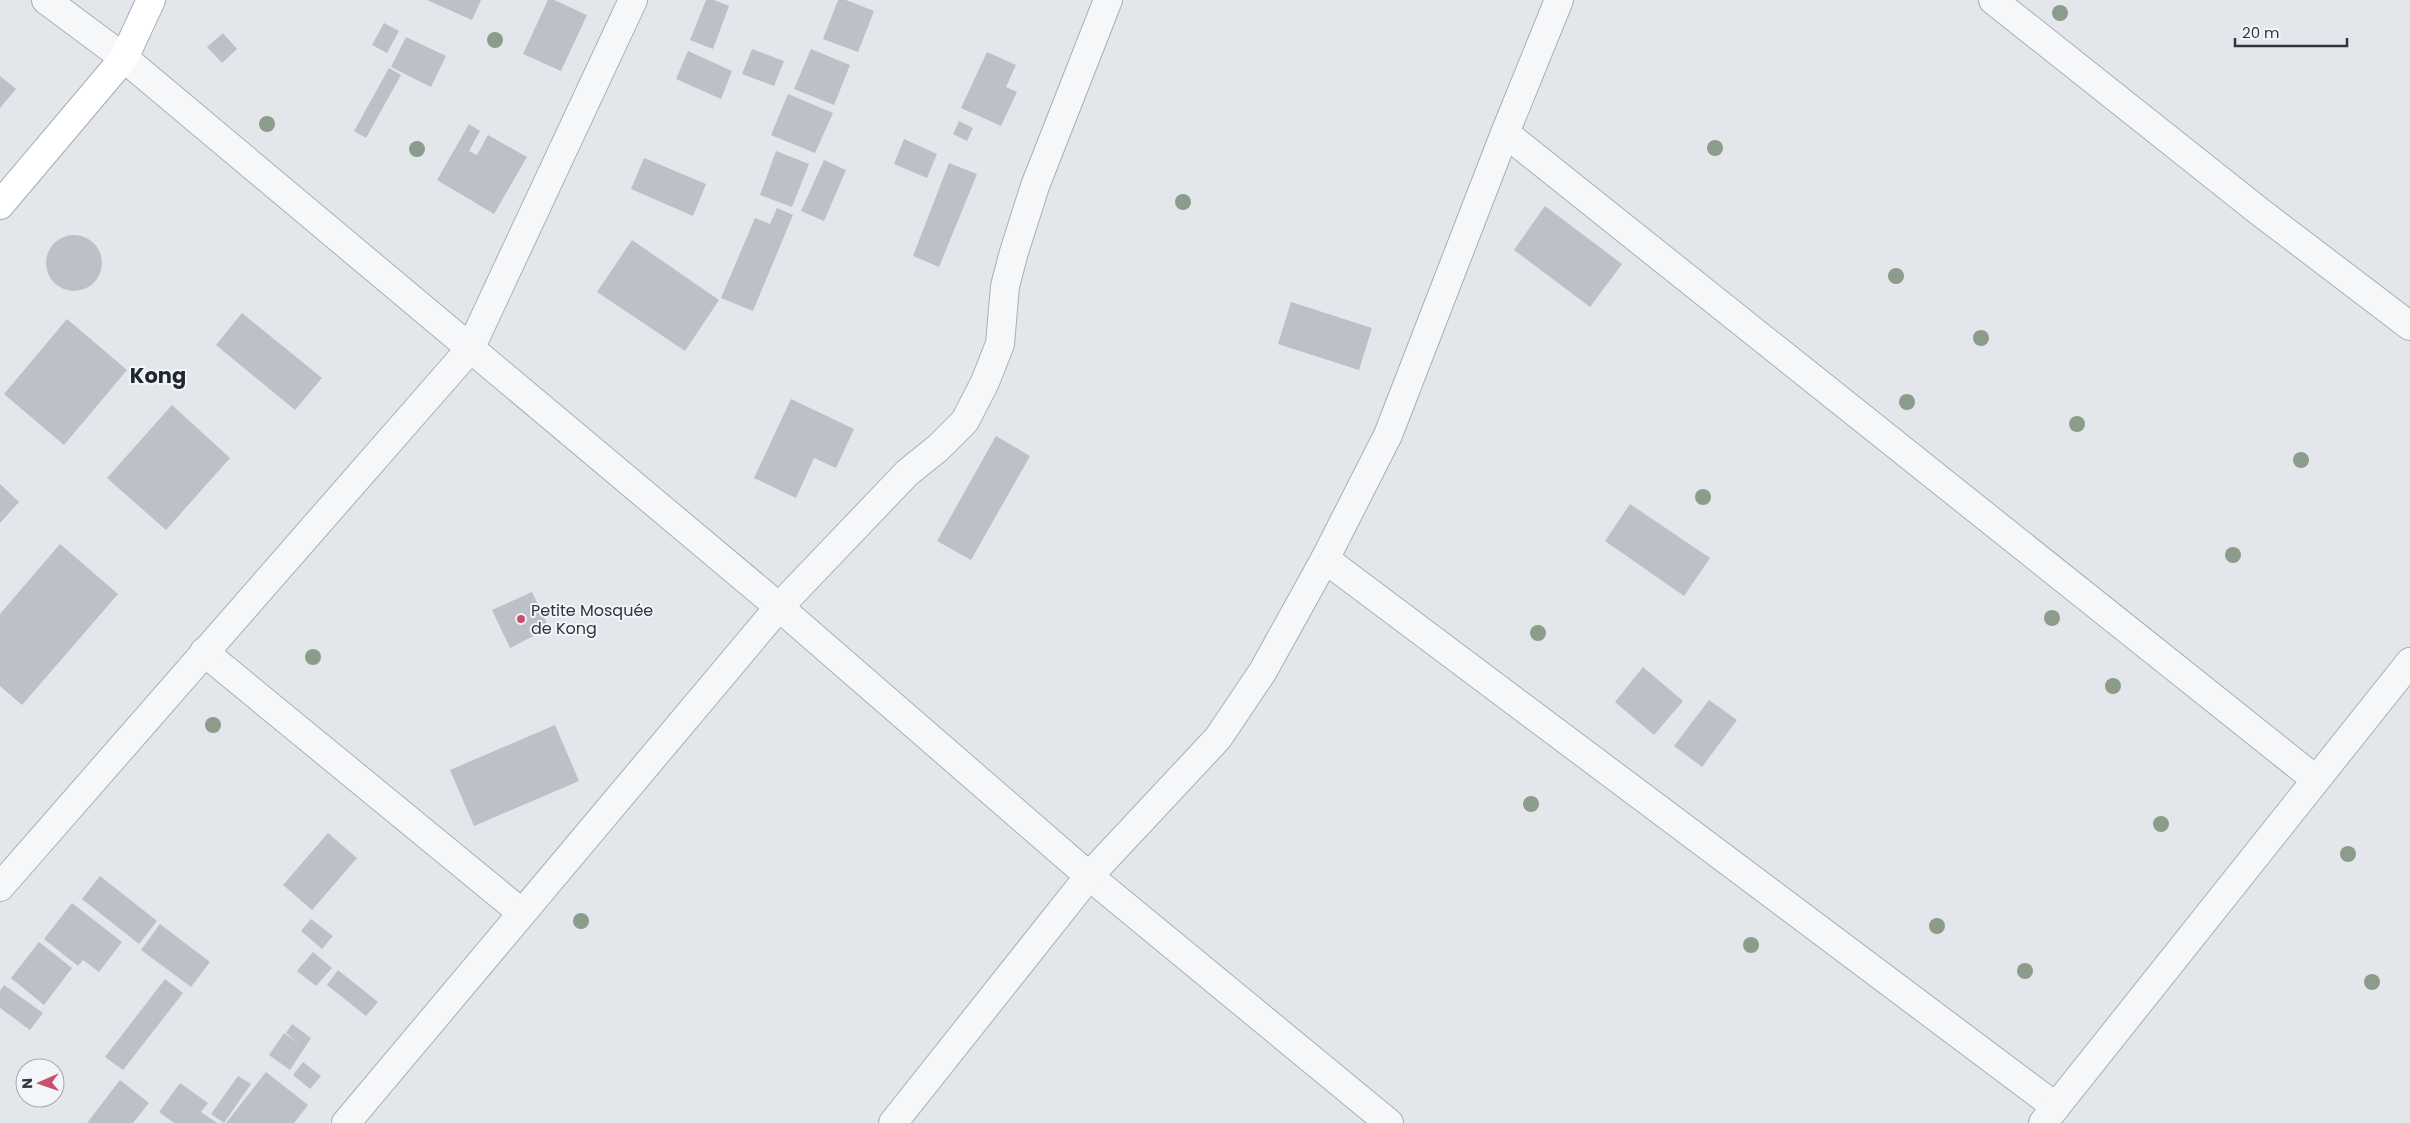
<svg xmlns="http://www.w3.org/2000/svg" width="2410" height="1123" font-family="Poppins,sans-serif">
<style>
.building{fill:#bbc1c7}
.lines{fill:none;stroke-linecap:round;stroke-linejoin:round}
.minor-casing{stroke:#a8aeb5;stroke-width:30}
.major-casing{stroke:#a3acb6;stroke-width:30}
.minor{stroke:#f6f7f9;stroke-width:28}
.major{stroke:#fff;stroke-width:28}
.tree{fill:#8b9c8a}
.poi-dot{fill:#c94f6c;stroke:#f3f6f8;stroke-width:2}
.labels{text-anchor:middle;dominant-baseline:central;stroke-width:4;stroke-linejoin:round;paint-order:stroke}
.poi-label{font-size:16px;fill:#2c3642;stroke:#f3f6f8;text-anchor:start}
.district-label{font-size:21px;font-weight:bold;fill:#1e2733;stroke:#f3f6f8}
</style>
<rect width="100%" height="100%" fill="#e3e7eb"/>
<g class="building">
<polygon points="427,0 481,0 472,20"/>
<polygon points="548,0 554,0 587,15 561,71 523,54"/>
<polygon points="706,0 714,0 729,6 713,49 690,40"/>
<polygon points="838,0 846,0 874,11 858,52 823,39"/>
<polygon points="384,23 399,31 387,53 372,45"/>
<polygon points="223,33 237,49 222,63 207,47"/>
<polygon points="406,37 446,56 431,87 391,67"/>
<polygon points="752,49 784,61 774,86 742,74"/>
<polygon points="811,49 850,65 834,105 794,89"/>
<polygon points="688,51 732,71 721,99 676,79"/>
<polygon points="987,52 1016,65 1006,87 1017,92 1001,126 961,108"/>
<polygon points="389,68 401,75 366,138 354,131"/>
<polygon points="0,76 16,89 0,108"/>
<polygon points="788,94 833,113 815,153 771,135"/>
<polygon points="959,121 973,128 967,141 953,134"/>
<polygon points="469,124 480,131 469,151 477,155 488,135 527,157 494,214 437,180"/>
<polygon points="904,139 937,154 927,178 894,164"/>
<polygon points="776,151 809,164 792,207 760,195"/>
<polygon points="644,158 706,184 693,216 631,189"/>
<polygon points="824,160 846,170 824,221 801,211"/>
<polygon points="949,163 977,174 939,267 913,256"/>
<polygon points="1545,206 1622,264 1590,307 1514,250"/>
<polygon points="777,208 793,215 753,311 721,298 755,218 770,224"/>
<circle cx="74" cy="263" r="28"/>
<polygon points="632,240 719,300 685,351 597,292"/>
<polygon points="1291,302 1372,328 1359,370 1278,344"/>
<polygon points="242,313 322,378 295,410 216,345"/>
<polygon points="67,319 127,370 64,445 4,394"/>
<polygon points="791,399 854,429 836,468 814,458 796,498 754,478"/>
<polygon points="172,405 230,458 166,530 107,478"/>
<polygon points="996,436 1030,456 971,560 937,541"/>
<polygon points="0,484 19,502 0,523"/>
<polygon points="1630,504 1710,558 1684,596 1605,541"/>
<polygon points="60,544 118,594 22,705 0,686 0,614"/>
<polygon points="532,592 549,628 510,648 492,610"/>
<polygon points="1643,667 1683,701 1654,735 1615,702"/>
<polygon points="1709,700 1737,720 1702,767 1674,746"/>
<polygon points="555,725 579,781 474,826 450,770"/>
<polygon points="328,833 357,858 312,910 283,885"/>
<polygon points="100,876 157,921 139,944 82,899"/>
<polygon points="72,903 122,942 99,972 83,960 78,966 44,939"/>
<polygon points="311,919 333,936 322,949 301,931"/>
<polygon points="160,924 210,962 191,987 141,950"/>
<polygon points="39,942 72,968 44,1005 11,978"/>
<polygon points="313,952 332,968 316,986 297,971"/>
<polygon points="338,970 378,1002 366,1016 327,985"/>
<polygon points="165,979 183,993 123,1070 105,1057"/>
<polygon points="4,985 43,1013 30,1030 0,1008 0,991"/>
<polygon points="292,1024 311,1038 290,1070 269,1055 284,1033 301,1045 286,1033"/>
<polygon points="303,1062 321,1076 310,1089 293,1075"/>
<polygon points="266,1072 308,1105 294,1123 226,1123"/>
<polygon points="238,1076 251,1084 224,1123 211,1114"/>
<polygon points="120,1080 149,1103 133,1123 87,1123"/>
<polygon points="180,1083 208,1103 201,1112 217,1123 174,1123 159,1112"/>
</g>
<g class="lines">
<defs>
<g id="minor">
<polyline points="46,0 124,58 779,607 1089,876 1389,1123"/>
<polyline points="1993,0 2260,212 2410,326"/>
<polyline points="1505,133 2315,779"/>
<polyline points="1325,559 2056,1107"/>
<polyline points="204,652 522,913"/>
<polyline points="0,887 470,349 633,0"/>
<polyline points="346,1123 779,607 907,473 938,448 965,421 985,382 1000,344 1005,286 1014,252 1035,186 1108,0"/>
<polyline points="893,1123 1089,876 1218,738 1263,671 1325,559 1388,435 1505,133 1559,0"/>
<polyline points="2043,1123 2410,662"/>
</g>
<polyline id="major" points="0,205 124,58 151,0"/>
</defs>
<use href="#minor" class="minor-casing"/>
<use href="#major" class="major-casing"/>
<use href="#minor" class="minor"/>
<use href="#major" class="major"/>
</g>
<g class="tree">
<circle cx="2060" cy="13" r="8"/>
<circle cx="495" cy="40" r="8"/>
<circle cx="267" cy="124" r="8"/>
<circle cx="1715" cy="148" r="8"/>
<circle cx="417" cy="149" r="8"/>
<circle cx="1183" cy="202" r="8"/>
<circle cx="1896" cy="276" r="8"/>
<circle cx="1981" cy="338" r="8"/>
<circle cx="1907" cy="402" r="8"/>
<circle cx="2077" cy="424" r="8"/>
<circle cx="2301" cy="460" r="8"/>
<circle cx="1703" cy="497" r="8"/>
<circle cx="2233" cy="555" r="8"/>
<circle cx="2052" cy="618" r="8"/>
<circle cx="1538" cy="633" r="8"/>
<circle cx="313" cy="657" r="8"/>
<circle cx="2113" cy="686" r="8"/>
<circle cx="213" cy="725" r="8"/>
<circle cx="1531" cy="804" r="8"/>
<circle cx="2161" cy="824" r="8"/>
<circle cx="2348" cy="854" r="8"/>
<circle cx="581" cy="921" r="8"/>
<circle cx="1937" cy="926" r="8"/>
<circle cx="1751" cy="945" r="8"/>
<circle cx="2025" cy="971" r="8"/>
<circle cx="2372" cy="982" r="8"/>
</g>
<circle class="poi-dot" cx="521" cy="619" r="5"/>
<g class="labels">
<g class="poi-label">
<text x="531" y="610">Petite Mosquée<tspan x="531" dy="18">de Kong</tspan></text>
</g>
<g class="district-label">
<text x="158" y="375">Kong</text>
</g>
</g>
<g transform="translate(40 1083) rotate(268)"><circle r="24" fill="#f3f6f8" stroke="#a3a9af"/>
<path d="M0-4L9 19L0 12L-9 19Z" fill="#c94f6c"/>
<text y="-8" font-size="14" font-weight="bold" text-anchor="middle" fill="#2c3642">N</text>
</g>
<path d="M2235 38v8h112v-8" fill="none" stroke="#2c3642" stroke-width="2.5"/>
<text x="2242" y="38" font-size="15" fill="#2c3642" stroke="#f3f6f8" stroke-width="4" paint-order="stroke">20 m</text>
</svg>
